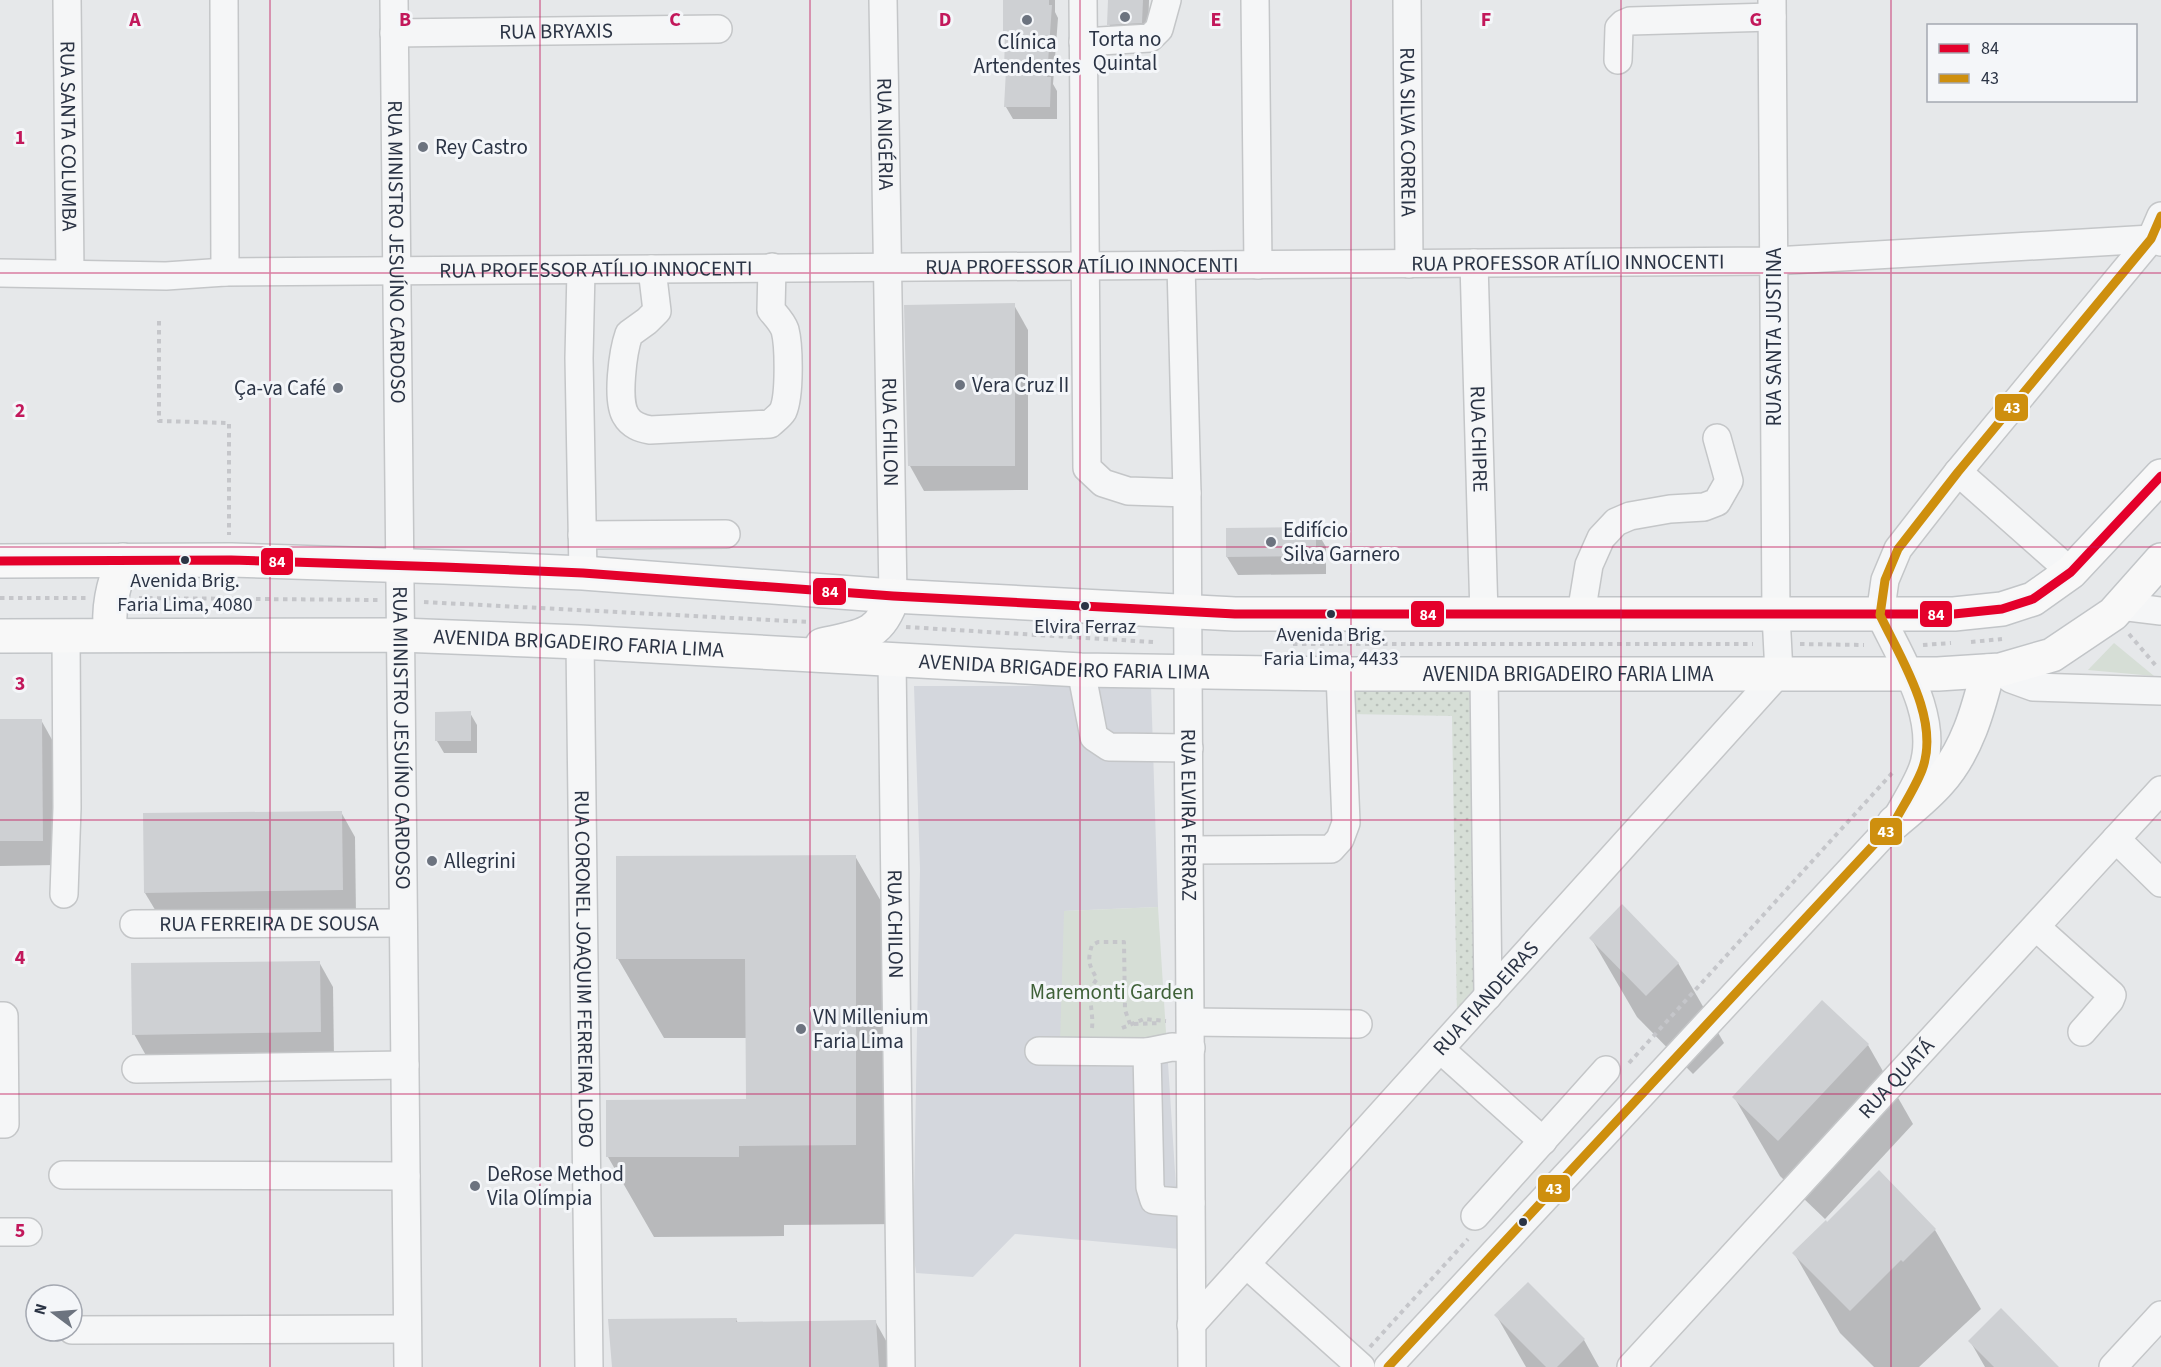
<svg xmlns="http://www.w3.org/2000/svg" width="2161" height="1367" font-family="'Source Sans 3',sans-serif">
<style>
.built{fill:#d4d7dd}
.grass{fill:url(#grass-dots)}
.park{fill:#d6ded6}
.shadow{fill:#0003}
.building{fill:#ced0d3}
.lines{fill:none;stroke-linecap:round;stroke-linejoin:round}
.minor-casing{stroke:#c4c6c8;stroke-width:30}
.major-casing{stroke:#c2c5c8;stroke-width:36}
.path{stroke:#c5c6ca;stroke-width:4;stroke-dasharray:4.5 4.5;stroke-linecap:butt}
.minor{stroke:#f5f6f7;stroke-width:27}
.major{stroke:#f8f8f8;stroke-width:33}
.bus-1-casing{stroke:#f4f6f9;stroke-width:14}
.bus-2-casing{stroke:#f4f6f9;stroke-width:14}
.bus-1{stroke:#e4002b;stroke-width:9}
.bus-2{stroke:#ce8f0e;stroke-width:9}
.grid{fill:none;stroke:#c2185b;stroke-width:1.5;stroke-opacity:0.55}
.poi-dot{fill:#6c737f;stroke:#f4f6f9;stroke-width:2}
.bus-dot{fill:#2b3445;stroke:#f4f6f9;stroke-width:2}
.labels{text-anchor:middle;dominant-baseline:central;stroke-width:6;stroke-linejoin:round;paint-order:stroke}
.bus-label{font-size:20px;fill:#2b3445;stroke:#f4f6f9}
.street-label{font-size:21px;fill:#2b3445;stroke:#f4f6f9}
.poi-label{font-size:21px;fill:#2b3445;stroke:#f4f6f9;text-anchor:start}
.park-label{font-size:21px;fill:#3f6138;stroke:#f4f6f9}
.grid-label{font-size:20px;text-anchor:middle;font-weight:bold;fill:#c2185b;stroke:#f4f6f9;stroke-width:6;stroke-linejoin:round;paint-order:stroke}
.line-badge{stroke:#f4f6f9;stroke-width:2}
.badge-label{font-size:16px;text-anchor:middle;font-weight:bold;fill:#fff}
</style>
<defs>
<pattern id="grass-dots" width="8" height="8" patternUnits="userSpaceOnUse" patternTransform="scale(1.5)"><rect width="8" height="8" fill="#d6ded6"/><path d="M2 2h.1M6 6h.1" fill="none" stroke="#b8bfb9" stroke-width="1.8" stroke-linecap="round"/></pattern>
</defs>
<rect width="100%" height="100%" fill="#e6e8ea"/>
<polygon class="built" points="914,686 1151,686 1158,907 1064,911 1167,1048 1180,1249 1015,1234 973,1277 916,1273 913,1250 920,869"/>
<polygon class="grass" points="1474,684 1480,990 1457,1018 1452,716 1349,714 1349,685"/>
<g class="park">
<polygon points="2114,643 2154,676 2088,670"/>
<polygon points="1158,907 1167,1048 1060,1043 1064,911"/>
</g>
<g class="shadow">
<polygon points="1003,0 1055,0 1055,12 1058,18 1053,84 1057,91 1057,119 1013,119 1006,107 1007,39 1005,35 1005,4"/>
<polygon points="1110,0 1149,0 1148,35 1116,36 1109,24"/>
<polygon points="1014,305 1028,330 1028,490 924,491 910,466"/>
<polygon points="1315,528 1326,547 1326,574 1238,575 1227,557"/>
<polygon points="470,713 477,725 477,753 444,753 437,741"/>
<polygon points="41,720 55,745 56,865 0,866 0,721"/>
<polygon points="341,812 355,837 356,915 160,918 145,893"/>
<polygon points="855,856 901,936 901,1224 784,1225 784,1236 654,1237 608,1157 608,1101 747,1101 747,1038 664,1038 618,959"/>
<polygon points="1591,938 1678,963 1724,1043 1693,1074 1637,1017"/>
<polygon points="319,962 333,987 334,1057 148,1059 134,1034"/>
<polygon points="1868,1045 1913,1124 1825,1219 1780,1176 1734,1097"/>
<polygon points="1935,1230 1981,1309 1919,1367 1874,1367 1840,1333 1794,1253"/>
<polygon points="1528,1284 1584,1340 1599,1367 1526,1367 1496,1315"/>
<polygon points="736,1319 738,1323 875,1321 889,1346 890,1367 614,1367"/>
<polygon points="1970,1341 2057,1367 1985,1367"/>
</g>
<g class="building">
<polygon points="1003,0 1049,0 1049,5 1052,5 1047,77 1051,77 1050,107 1004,107 1006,70 1004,70 1005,36 1003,36"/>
<polygon points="1108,0 1143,0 1142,23 1107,25"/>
<polygon points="1015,303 1015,466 908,466 904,305"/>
<polygon points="1316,527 1316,556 1226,557 1226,528"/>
<polygon points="471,711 471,741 435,741 435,712"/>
<polygon points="0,719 42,719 43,841 0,841"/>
<polygon points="342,811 343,890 144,893 143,813"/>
<polygon points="856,855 856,1145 739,1146 739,1157 606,1157 606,1100 746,1099 745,959 616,959 616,856"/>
<polygon points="1622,904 1679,963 1646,996 1589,938"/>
<polygon points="320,961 321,1032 132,1035 131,963"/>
<polygon points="1822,1000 1869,1044 1778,1141 1732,1097"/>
<polygon points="1879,1170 1936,1229 1903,1262 1901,1260 1850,1311 1792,1253 1826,1220 1827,1222"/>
<polygon points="1528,1282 1585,1339 1557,1367 1546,1367 1494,1315"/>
<polygon points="2001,1308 2059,1367 1994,1367 1968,1341"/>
<polygon points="737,1318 736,1322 876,1320 879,1367 612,1367 608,1319"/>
</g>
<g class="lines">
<defs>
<g id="minor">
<path id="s1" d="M67 0 70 273"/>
<polyline points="224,0 225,272"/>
<path id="s2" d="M394 0 408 1367"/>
<path id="s3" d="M883 0 893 596"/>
<polyline points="1083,0 1087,468 1103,483 1128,491 1187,493"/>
<polyline points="1255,0 1258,265"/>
<path id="s4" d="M1407 0 1409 264"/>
<path id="s5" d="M394 33 718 29"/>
<polyline points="1083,42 1150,38 1159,29 1167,0"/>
<polyline points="1618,60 1619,28 1623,24 1630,21 1772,17"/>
<path id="s6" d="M1474 263 1484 615"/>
<path id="s7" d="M1181 265 1187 493 1192 1367"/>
<path d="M652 269 657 311 647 321 629 334C623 351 616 401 626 416 631 425 640 428 650 430L770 424C774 420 780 416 783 411 790 396 789 345 785 330 782 322 776 316 771 310L772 267"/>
<polyline points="581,270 579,358 583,573"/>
<path id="s8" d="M0 273 166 276 225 272 1773 261 2151 239 2161 242"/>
<polyline points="1958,472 2071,572"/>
<polyline points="582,535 726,534"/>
<polyline points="2120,606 2161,611"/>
<polyline points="1581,614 1589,565 1601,538 1616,522 1630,516 1670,509 1704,507 1717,502 1729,481 1717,438"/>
<path id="s9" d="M580 642 589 1367"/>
<path id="s10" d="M892 660 901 1367"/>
<polyline points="1081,670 1094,737 1109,747 1189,748"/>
<polyline points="2000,670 2011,679 2033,687 2161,691"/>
<polyline points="1484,674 1488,996"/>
<polyline points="2116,839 2161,883"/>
<polyline points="1190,850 1331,849 1340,839 1346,823 1340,674"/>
<polyline points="64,894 67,808 66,635"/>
<path id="s11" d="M134 924 403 923"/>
<polyline points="2036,927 2112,995 2110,1000 2082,1032"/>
<polyline points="0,1016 4,1016 5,1124 0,1124"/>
<polyline points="1191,1022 1358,1024"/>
<polyline points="1191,1048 1172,1047 1147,1052 1150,1187 1154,1200 1191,1203"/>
<polyline points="1440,1049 1543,1141"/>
<polyline points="1039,1051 1147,1052"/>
<polyline points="136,1069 405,1065"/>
<polyline points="63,1175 406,1176"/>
<polyline points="1475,1216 1606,1070"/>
<polyline points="0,1232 28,1232"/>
<polyline points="1246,1264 1361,1367"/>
<path id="s12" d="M1191 1325 1779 673 1776 615 1772 0"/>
<polyline points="72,1330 407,1329"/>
<path d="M1388 1367 1894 823C1903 806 1915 788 1922 770 1941 720 1901 659 1880 615L1885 580 1898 549 1958 472 2151 239 2161 216"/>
<path id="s13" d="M1631 1367 2161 790"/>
<polyline points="2113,1367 2161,1315"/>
</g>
<g id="major">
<polyline points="0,561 231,560 444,567 583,573 893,596 1235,614 1954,614 2002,609 2033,599 2071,572 2161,476"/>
<path d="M111 635C107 609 113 585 123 560"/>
<path id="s14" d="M0 636 400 635 580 642 1081 670 1340 674H1938L2000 670 2052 655 2113 614 2161 560"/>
<path d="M822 645C860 636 880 638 893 596"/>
<path d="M1894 823C1909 810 1926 797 1939 782 1967 751 1978 710 1988 671"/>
</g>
</defs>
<use href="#minor" class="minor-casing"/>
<use href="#major" class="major-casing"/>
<g class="path">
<polyline points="159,321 159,421 229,423 229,535"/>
<polyline points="0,598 87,598"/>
<polyline points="139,598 378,600"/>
<polyline points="424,602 809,622"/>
<polyline points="906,627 1153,642"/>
<polyline points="2129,634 2157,667"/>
<polyline points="1971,642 2002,639"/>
<polyline points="1293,644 1753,644"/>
<polyline points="1800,644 1864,645"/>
<polyline points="1923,645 1951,643"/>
<polyline points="1134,1024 1160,1023"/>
<path d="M1092 1028C1094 1011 1085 993 1097 979 1089 965 1087 961 1092 945L1098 942H1124L1125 1010 1130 1024"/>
<polyline points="1122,1028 1144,1019 1166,1021"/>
<polyline points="1629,1063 1894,771"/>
<polyline points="1370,1347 1468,1239"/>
</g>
<use href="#minor" class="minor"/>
<use href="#major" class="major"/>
<defs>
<polyline id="bus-1" points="0,561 231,560 444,567 583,573 893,596 1235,614 1954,614 2002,609 2033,599 2071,572 2161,476"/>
<path id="bus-2" d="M1388 1367 1894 823C1903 806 1915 788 1922 770 1941 720 1901 659 1880 615L1885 580 1898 549 1958 472 2151 239 2161 216"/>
</defs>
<use href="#bus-1" class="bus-1-casing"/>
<use href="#bus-2" class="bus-2-casing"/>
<use href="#bus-1" class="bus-1"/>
<use href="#bus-2" class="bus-2"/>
</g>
<path class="grid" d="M270 0V1367M540 0V1367M810 0V1367M1080 0V1367M1351 0V1367M1621 0V1367M1891 0V1367M0 273H2161M0 547H2161M0 820H2161M0 1094H2161"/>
<g class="poi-dot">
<circle cx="1125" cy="17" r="6"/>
<circle cx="1027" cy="20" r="6"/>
<circle cx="423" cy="147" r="6"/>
<circle cx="960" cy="385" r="6"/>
<circle cx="338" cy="388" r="6"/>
<circle cx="1271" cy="542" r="6"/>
<circle cx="432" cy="861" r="6"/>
<circle cx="801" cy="1029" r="6"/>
<circle cx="475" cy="1186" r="6"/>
</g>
<g class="bus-dot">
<circle cx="185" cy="560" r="5"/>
<circle cx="1085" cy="606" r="5"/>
<circle cx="1331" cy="614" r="5"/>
<circle cx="1523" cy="1222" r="5"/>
</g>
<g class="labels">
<g class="bus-label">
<text x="185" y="581">Avenida Brig.<tspan x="185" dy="24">Faria Lima, 4080</tspan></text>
<text x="1085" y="627">Elvira Ferraz</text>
<text x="1331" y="635">Avenida Brig.<tspan x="1331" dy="24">Faria Lima, 4433</tspan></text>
</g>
<g class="street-label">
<text stroke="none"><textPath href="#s5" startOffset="162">RUA BRYAXIS</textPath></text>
<text stroke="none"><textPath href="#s4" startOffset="132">RUA SILVA CORREIA</textPath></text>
<text stroke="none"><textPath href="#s3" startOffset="134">RUA NIGÉRIA</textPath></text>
<text stroke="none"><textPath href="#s1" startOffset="136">RUA SANTA COLUMBA</textPath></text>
<text stroke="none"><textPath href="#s2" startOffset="252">RUA MINISTRO JESUÍNO CARDOSO</textPath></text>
<text stroke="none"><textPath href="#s8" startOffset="1568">RUA PROFESSOR ATÍLIO INNOCENTI</textPath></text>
<text stroke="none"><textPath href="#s8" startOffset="1082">RUA PROFESSOR ATÍLIO INNOCENTI</textPath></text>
<text stroke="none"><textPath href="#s8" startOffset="596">RUA PROFESSOR ATÍLIO INNOCENTI</textPath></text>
<text transform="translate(1774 337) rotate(-90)">RUA SANTA JUSTINA</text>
<text stroke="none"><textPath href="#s3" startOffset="432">RUA CHILON</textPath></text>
<text stroke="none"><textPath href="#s6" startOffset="176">RUA CHIPRE</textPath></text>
<text stroke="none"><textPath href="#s14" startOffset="579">AVENIDA BRIGADEIRO FARIA LIMA</textPath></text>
<text stroke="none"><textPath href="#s14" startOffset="1065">AVENIDA BRIGADEIRO FARIA LIMA</textPath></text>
<text stroke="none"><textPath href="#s14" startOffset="1569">AVENIDA BRIGADEIRO FARIA LIMA</textPath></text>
<text stroke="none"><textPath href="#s2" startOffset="738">RUA MINISTRO JESUÍNO CARDOSO</textPath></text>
<text stroke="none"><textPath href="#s7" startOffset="550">RUA ELVIRA FERRAZ</textPath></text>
<text stroke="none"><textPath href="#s10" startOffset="264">RUA CHILON</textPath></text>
<text stroke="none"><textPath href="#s11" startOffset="135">RUA FERREIRA DE SOUSA</textPath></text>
<text stroke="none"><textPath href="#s9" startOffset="327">RUA CORONEL JOAQUIM FERREIRA LOBO</textPath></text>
<text stroke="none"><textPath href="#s12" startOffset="440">RUA FIANDEIRAS</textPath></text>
<text stroke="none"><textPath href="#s13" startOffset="392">RUA QUATÁ</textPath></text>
</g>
<g class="poi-label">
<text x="1125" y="39" text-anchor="middle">Torta no<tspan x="1125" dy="24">Quintal</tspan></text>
<text x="1027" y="42" text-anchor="middle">Clínica<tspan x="1027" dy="24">Artendentes</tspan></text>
<text x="435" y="147">Rey Castro</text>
<text x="972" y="385">Vera Cruz II</text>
<text x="326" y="388" text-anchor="end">Ça-va Café</text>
<text x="1283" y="530">Edifício<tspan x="1283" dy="24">Silva Garnero</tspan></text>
<text x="444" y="861">Allegrini</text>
<text x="813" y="1017">VN Millenium<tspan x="813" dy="24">Faria Lima</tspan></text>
<text x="487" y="1174">DeRose Method<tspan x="487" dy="24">Vila Olímpia</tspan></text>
</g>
<g class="park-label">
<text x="1112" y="992">Maremonti Garden</text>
</g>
</g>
<g class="grid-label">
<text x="135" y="26">A</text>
<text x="405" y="26">B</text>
<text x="675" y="26">C</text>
<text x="945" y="26">D</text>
<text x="1216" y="26">E</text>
<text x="1486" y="26">F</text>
<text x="1756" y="26">G</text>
<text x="20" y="144">1</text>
<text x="20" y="417">2</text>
<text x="20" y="690">3</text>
<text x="20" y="964">4</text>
<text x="20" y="1237">5</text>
</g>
<g class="line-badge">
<rect x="1994" y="393" width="35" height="29" rx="6" fill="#ce8f0e"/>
<rect x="260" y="547" width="34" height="29" rx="6" fill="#e4002b"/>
<rect x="812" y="577" width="35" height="29" rx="6" fill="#e4002b"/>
<rect x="1410" y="600" width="35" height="28" rx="6" fill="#e4002b"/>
<rect x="1919" y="600" width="34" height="28" rx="6" fill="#e4002b"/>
<rect x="1869" y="817" width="34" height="29" rx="6" fill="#ce8f0e"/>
<rect x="1537" y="1174" width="34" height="29" rx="6" fill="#ce8f0e"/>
</g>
<g class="badge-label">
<text x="2012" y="413">43</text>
<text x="277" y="567">84</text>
<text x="830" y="597">84</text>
<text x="1428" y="620">84</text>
<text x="1936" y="620">84</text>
<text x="1886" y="837">43</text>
<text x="1554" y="1194">43</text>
</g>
<rect x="1927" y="24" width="210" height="78" fill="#f4f6f9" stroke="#a4a8b1" stroke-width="1.5"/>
<rect x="1939" y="44" width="30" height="9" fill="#e4002b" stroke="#a4a8b1" stroke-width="1.5"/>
<text x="1981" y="54" font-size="18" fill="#2b3445">84</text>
<rect x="1939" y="74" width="30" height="9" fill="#ce8f0e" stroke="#a4a8b1" stroke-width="1.5"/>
<text x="1981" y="84" font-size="18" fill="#2b3445">43</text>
<g transform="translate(54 1313) rotate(286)"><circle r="28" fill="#f4f6f9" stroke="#a4a8b1" stroke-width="1.5"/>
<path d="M0-4.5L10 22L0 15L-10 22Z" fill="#6c737f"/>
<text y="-9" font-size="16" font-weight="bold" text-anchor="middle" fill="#2b3445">N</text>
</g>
</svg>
